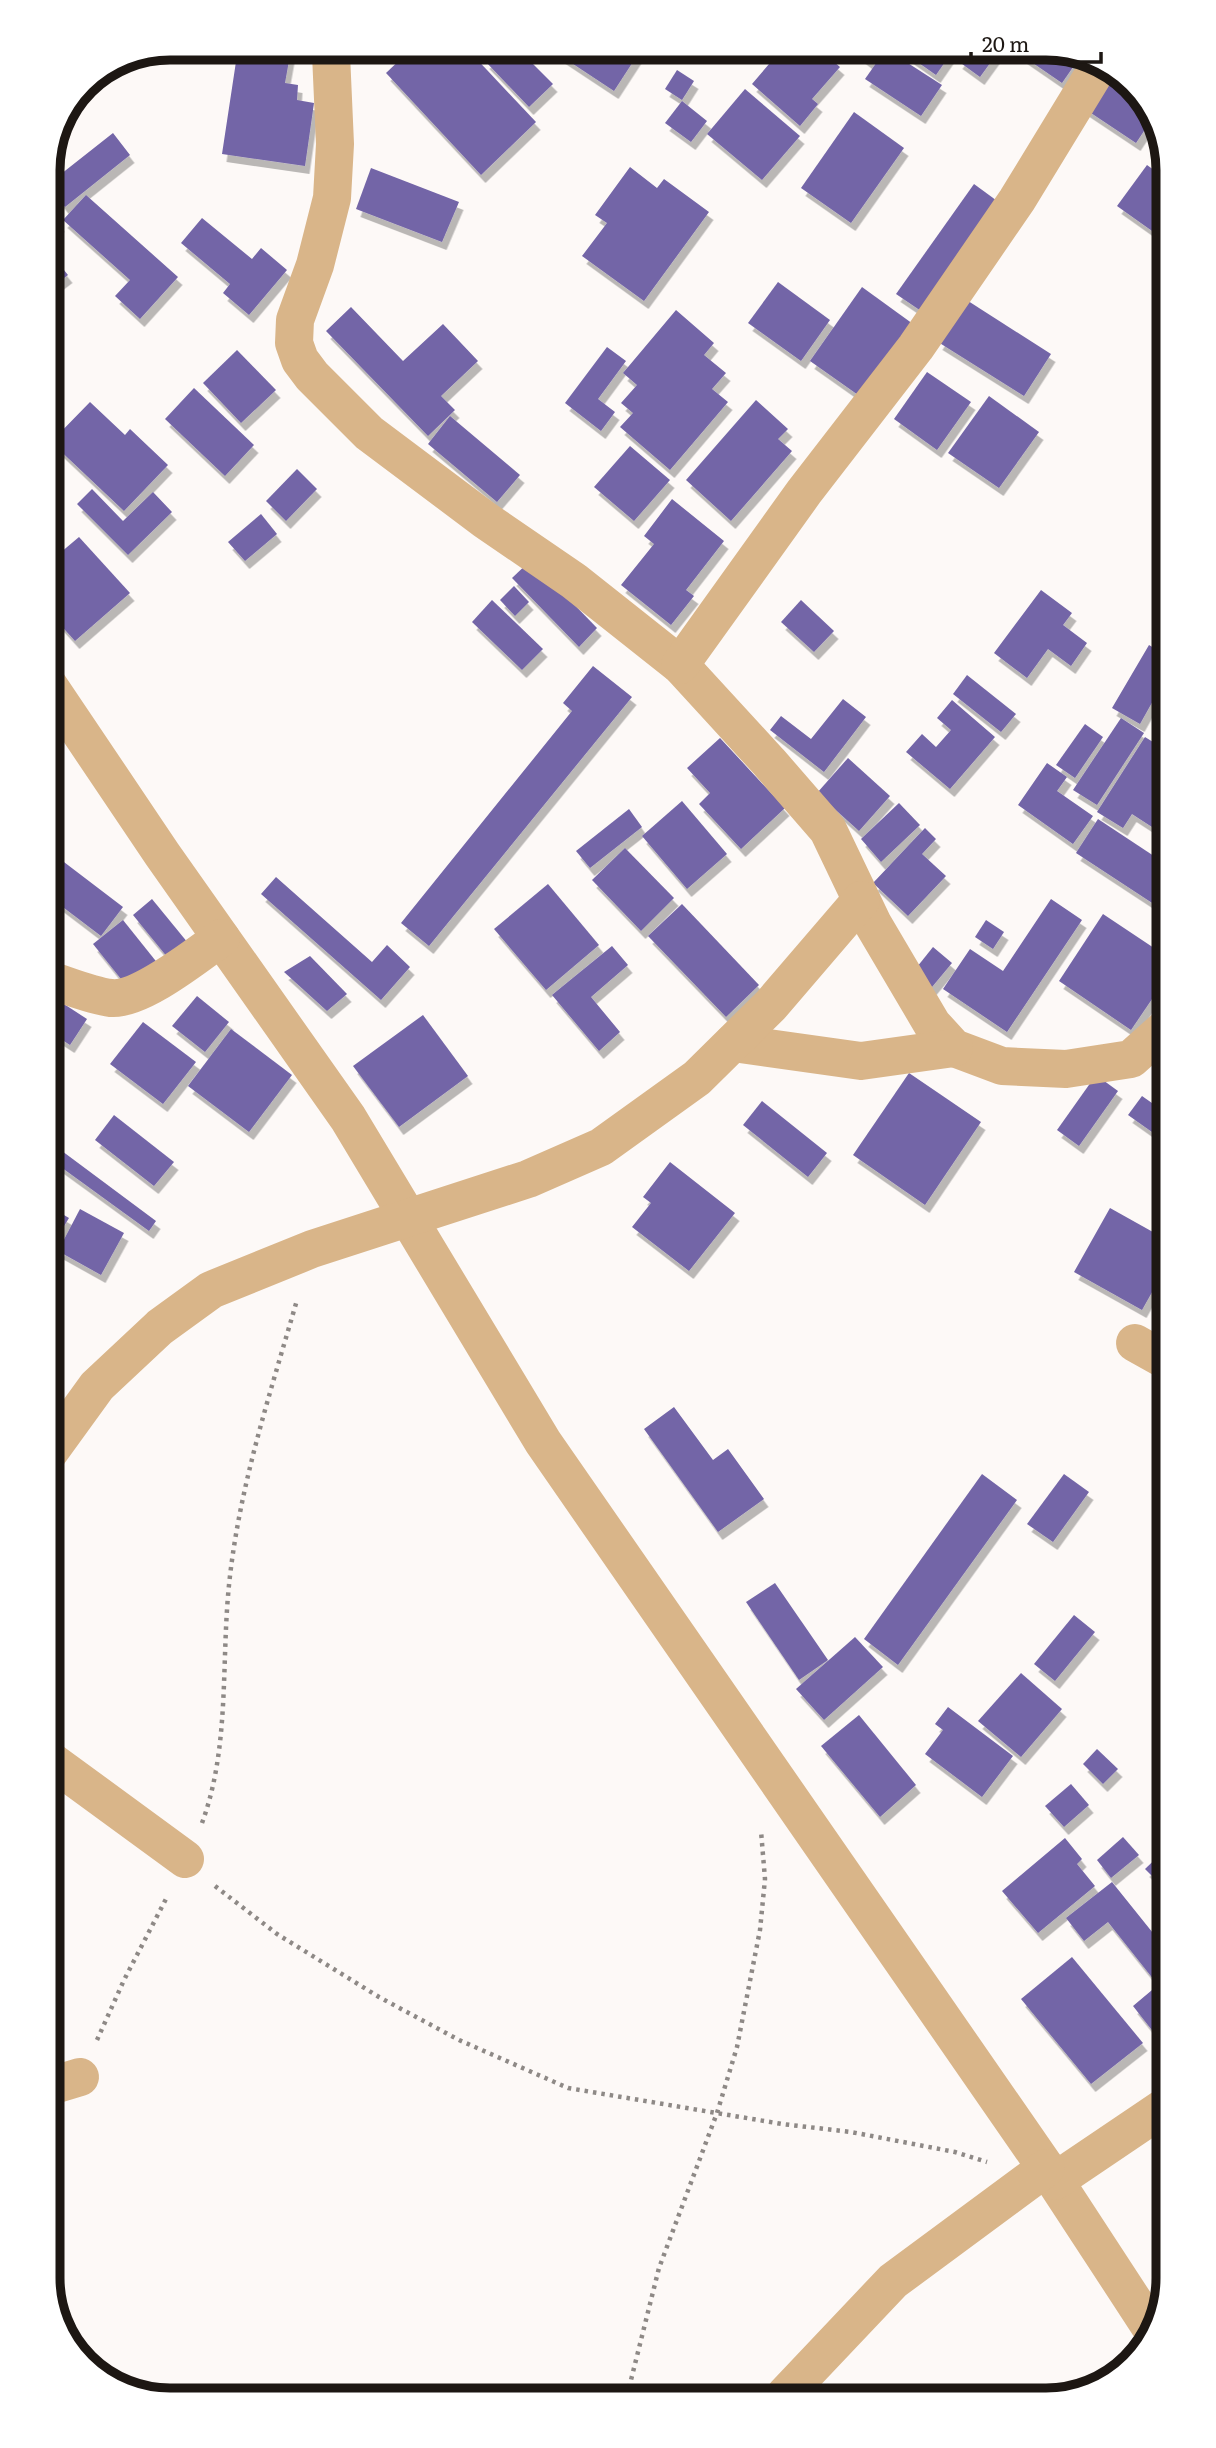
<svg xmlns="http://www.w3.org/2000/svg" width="1216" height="2448" font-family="Literata,serif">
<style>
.building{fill:#7365a7;filter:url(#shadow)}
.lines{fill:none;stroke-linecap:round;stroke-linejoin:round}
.path{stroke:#8e8986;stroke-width:4.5;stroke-dasharray:3.5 5;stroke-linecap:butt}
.minor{stroke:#d9b589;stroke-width:38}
.rim{fill:none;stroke:#1d1713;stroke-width:9}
</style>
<defs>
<filter id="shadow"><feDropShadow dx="4.5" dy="8" stdDeviation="0" flood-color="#0004"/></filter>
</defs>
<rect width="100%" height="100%" fill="#fdf9f7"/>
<g class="building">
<polygon points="967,48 1001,48 980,77 958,61"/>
<polygon points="1011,48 1055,48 1080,57 1062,83"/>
<polygon points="852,49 878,49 869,62"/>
<polygon points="886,49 942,85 921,116 865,79"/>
<polygon points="899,49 954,49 936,75"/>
<polygon points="781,50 820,50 840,67 812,99 818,104 800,126 752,84"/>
<polygon points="640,51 614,91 558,54 559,52"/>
<polygon points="471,53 536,122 481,175 386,73 406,54"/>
<polygon points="494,53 522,53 553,84 529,107 485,61"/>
<polygon points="237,55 290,55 285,83 298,85 297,100 314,103 305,166 222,154"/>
<polygon points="1105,66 1121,72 1154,116 1136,143 1079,105"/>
<polygon points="677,70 694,81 682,100 665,89"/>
<polygon points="745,89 800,136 762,180 707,134"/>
<polygon points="682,101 707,121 691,142 665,123"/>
<polygon points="854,112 904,148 851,223 801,188"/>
<polygon points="113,133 130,155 65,207 47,184 49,159 61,174"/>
<polygon points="1147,165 1169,181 1169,243 1117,206"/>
<polygon points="630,167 657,188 664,179 709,212 644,301 582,256 607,223 595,215"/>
<polygon points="371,168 459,202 442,242 356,209"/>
<polygon points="974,184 1004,206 927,315 896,294"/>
<polygon points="86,195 178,277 140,319 115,296 130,280 63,220"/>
<polygon points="47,206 60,224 47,233"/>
<polygon points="202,218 252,259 261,248 287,270 249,315 223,293 230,284 181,243"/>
<polygon points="47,249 68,275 47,291"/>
<polygon points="778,282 830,320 801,361 748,323"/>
<polygon points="862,287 913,324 861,397 810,361"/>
<polygon points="965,299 1051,354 1024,396 938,342"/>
<polygon points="351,307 403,361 443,324 478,361 441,396 455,410 428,436 326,331"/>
<polygon points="676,310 714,343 704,355 726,373 712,389 728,402 670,470 620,427 633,413 621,403 637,385 623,373"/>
<polygon points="607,347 626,361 598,399 615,412 601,431 565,403"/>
<polygon points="237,350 276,390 241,423 203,383"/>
<polygon points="927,372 971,402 937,450 894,419"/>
<polygon points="194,388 254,445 225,476 165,419"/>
<polygon points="989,396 1039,432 999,488 948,453"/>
<polygon points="756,400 788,429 778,439 792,451 731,521 686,480"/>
<polygon points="90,402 125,435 130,429 168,465 124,511 51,442"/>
<polygon points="450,416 520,475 497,502 428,444"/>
<polygon points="630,446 670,480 634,521 594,487"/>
<polygon points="297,469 317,489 286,521 266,501"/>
<polygon points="92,489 123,521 153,492 172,512 128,555 77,504"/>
<polygon points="672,499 724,541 686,590 694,596 671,625 621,585 654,544 644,536"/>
<polygon points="261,514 277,534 245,561 228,542"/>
<polygon points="79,537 130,593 75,641 47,610 47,564"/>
<polygon points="531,560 597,628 579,647 512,578"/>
<polygon points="514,586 529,602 515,616 500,600"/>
<polygon points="1041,590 1072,613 1063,625 1087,643 1071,666 1048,649 1027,678 994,653"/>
<polygon points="492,600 543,649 522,670 472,622"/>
<polygon points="801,600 834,631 814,652 781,622"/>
<polygon points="1149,645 1169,657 1163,669 1169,672 1169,708 1154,699 1140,724 1112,708"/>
<polygon points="593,666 632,697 429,946 401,923 572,711 563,703"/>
<polygon points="967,675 1016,714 1001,732 953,694"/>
<polygon points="843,699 866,717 824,772 770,730 781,716 811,739"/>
<polygon points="952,700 995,737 950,789 906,752 922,734 936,747 951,730 937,718"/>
<polygon points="1121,718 1144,733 1097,805 1073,790"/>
<polygon points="1085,724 1103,737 1075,778 1056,765"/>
<polygon points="1169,729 1169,750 1160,744"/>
<polygon points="1145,737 1169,752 1169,838 1132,814 1123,828 1097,812"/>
<polygon points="720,738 785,808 741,849 699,804 710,793 687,768"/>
<polygon points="848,758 890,796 859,831 817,793"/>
<polygon points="1047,763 1067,777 1057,791 1093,816 1073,844 1018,805"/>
<polygon points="682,801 727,854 687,889 642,836"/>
<polygon points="899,803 920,825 881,862 861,839"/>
<polygon points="629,809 642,827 590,868 576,851"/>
<polygon points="1098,819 1169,866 1169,914 1076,853"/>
<polygon points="925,828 936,839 922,854 946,876 908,916 873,883"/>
<polygon points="625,848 674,898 641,931 592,880"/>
<polygon points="60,859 123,907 101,936 47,895 47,875"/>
<polygon points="276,877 372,962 387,945 410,967 381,1000 261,894"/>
<polygon points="548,884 599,945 546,990 494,929"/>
<polygon points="152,899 188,943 168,958 133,915"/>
<polygon points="1051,899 1082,920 1007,1032 943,989 970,949 1003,971"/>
<polygon points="682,904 759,985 726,1017 648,936"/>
<polygon points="1103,914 1169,958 1169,974 1131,1030 1059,981"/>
<polygon points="123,920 159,965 129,989 93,944"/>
<polygon points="986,920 1004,932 993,949 975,937"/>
<polygon points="612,946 628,965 591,997 620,1032 599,1051 552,995"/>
<polygon points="933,947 952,963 932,987 913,972"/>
<polygon points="310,956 347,994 327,1011 284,972"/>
<polygon points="47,993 87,1019 70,1045 47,1030"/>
<polygon points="197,996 229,1022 205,1052 172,1026"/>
<polygon points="423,1015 468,1076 399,1127 353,1066"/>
<polygon points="143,1022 196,1062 163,1104 110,1064"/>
<polygon points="231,1029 292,1075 249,1132 188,1086"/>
<polygon points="909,1073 981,1122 925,1205 853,1155"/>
<polygon points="1096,1075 1118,1091 1079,1146 1057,1130"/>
<polygon points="1142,1096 1169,1115 1169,1144 1128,1115"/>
<polygon points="762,1101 827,1153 808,1177 743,1125"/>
<polygon points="114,1115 174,1162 154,1186 95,1140"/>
<polygon points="62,1151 156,1221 149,1231 54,1162"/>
<polygon points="670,1162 735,1213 689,1271 632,1227 651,1203 643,1197"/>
<polygon points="47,1205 69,1218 47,1254"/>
<polygon points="1110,1208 1169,1241 1169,1262 1142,1310 1074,1272"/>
<polygon points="80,1209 124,1233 101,1275 58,1251"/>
<polygon points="674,1407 713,1460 728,1449 764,1499 718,1532 644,1429"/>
<polygon points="982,1474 1017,1500 898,1665 864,1639"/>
<polygon points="1064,1474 1089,1492 1053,1542 1027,1524"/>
<polygon points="775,1583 828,1660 799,1680 746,1602"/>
<polygon points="1074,1615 1095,1632 1055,1681 1034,1664"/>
<polygon points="855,1637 883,1667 824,1720 796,1689"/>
<polygon points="1021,1673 1062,1709 1021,1757 978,1721"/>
<polygon points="948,1707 1013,1756 982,1797 925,1754 943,1730 935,1724"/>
<polygon points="859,1715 916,1785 880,1817 821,1746"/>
<polygon points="1097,1749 1118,1769 1103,1784 1083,1764"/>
<polygon points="1071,1784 1089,1805 1064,1827 1045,1806"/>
<polygon points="1123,1837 1139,1855 1111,1878 1097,1860"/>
<polygon points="1065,1838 1082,1859 1077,1864 1095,1886 1038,1933 1002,1891"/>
<polygon points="1169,1846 1169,1893 1145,1869"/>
<polygon points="1112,1882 1169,1953 1169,2046 1166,2048 1133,2006 1158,1985 1108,1922 1084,1941 1066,1918"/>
<polygon points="1072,1957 1143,2043 1091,2084 1021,1999"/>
</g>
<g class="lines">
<g class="path">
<path d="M202 1823C230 1747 221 1664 229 1585 239 1487 270 1394 297 1300"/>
<polyline points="215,1886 277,1934 379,1997 459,2040 568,2088 782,2124 851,2132 955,2152 987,2162"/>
<polyline points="97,2040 124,1980 167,1897"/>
<polyline points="47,2143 56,2127"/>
<polyline points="627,2396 659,2268 717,2113 737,2047 760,1930 765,1879 761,1831"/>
</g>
<g class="minor">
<polyline points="331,54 335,144 332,198 315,265 295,320 294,343 300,360 312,376 369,433 485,520 574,581 680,665 769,762 828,830 873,924 932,1024 954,1048 1002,1066 1066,1069 1131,1059 1169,1025"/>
<polyline points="680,665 804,492 916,347 1017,200 1100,64"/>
<polyline points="47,683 162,854 348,1118 543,1442 1055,2181 1153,2331"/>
<path d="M47 979C66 985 92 996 111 998 140 1001 197 955 221 938"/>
<polyline points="733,1043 861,1061 954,1048"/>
<polyline points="1135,1343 1169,1362"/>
<polyline points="47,1455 97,1386 160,1327 211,1290 312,1249 528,1179 601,1147 697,1078 771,1005 861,900"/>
<polyline points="47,1758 185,1859"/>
<polyline points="47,2087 80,2077"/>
<polyline points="1055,2181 1169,2104"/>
<polyline points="785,2395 893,2281 1046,2168"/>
</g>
</g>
<path d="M0 0H1216V2448H0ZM170 60H1046A110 110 0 0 1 1156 170V2278A110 110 0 0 1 1046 2388H170A110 110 0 0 1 60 2278V170A110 110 0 0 1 170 60Z" fill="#fff" fill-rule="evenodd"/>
<path class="rim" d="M170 60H1046A110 110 0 0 1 1156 170V2278A110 110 0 0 1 1046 2388H170A110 110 0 0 1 60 2278V170A110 110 0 0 1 170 60Z"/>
<path d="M971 52v10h130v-10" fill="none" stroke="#1d1713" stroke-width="3.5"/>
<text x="982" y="52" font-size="21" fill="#1d1713" stroke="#ffffff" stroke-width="5" paint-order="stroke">20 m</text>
</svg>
